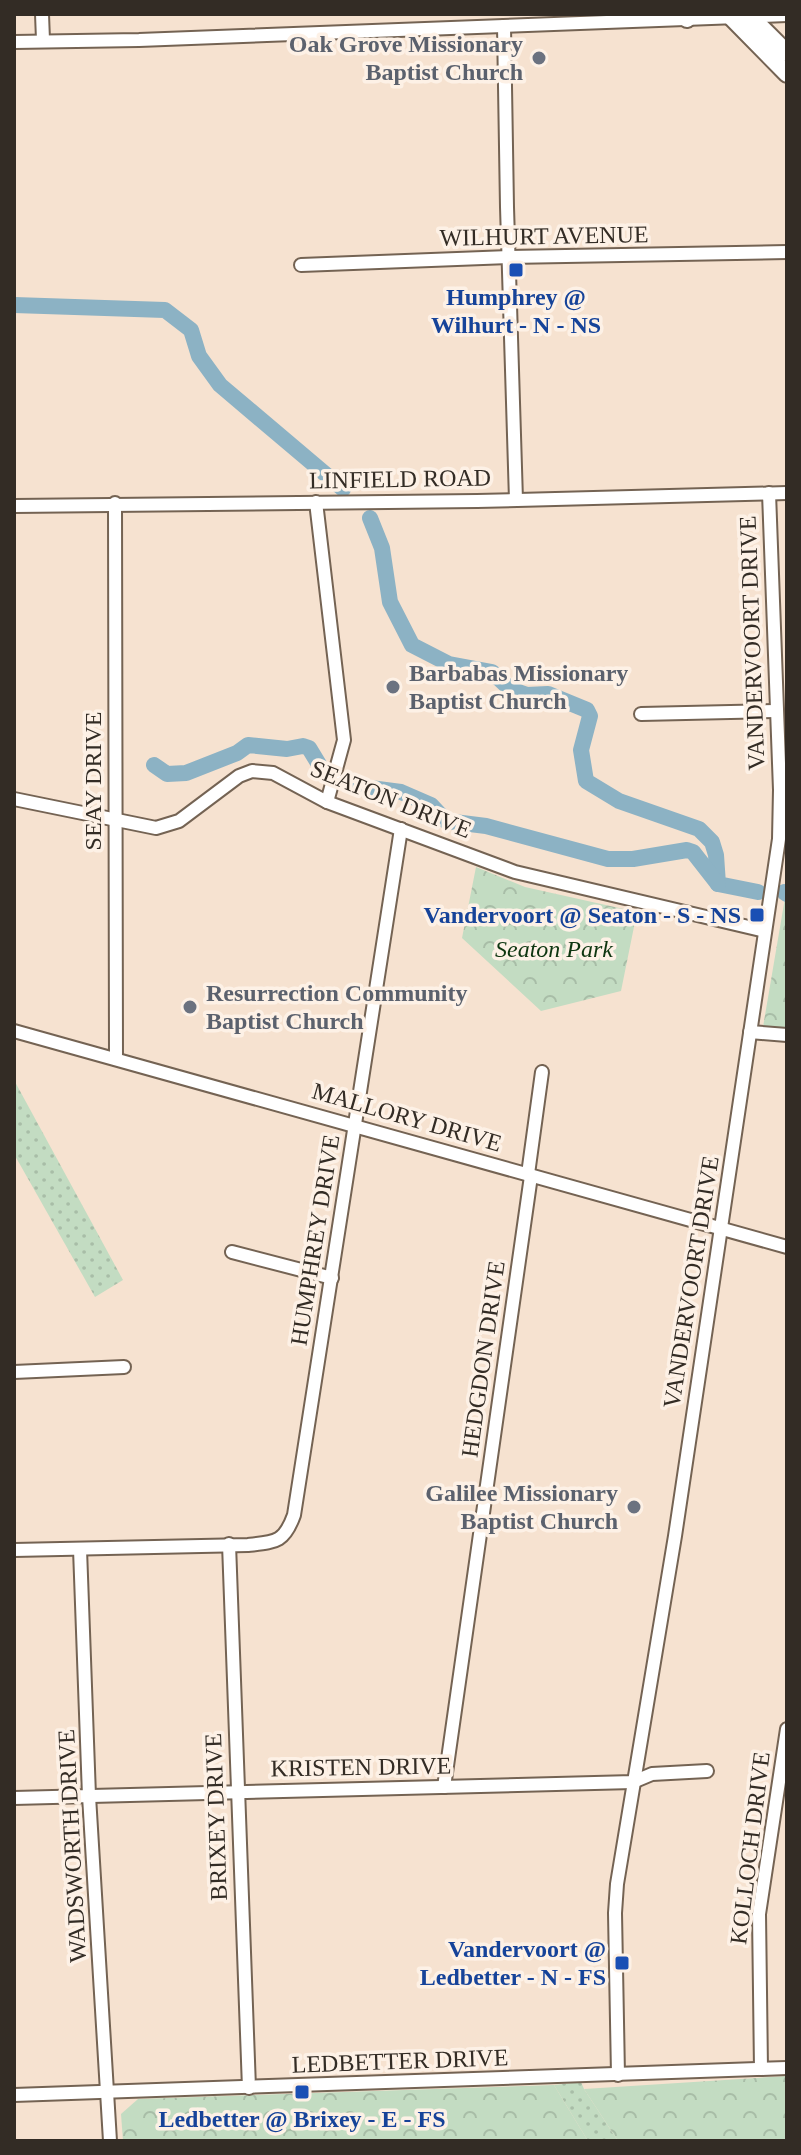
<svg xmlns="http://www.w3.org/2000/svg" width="801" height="2155" font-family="Georgia,serif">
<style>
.grass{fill:url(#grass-dots)}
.forest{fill:url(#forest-crowns)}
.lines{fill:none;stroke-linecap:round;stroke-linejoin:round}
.river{stroke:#8cb2c4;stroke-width:16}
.minor-casing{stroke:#746353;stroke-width:16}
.major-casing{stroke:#746353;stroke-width:20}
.minor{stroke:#fff;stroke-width:12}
.major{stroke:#fff;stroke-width:16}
.worship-dot{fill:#6b7280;stroke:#fdf1e6;stroke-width:3}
.transit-dot{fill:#1a4fb4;stroke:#fdf1e6;stroke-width:3}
.labels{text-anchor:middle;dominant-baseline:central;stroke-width:7;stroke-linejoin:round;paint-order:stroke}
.worship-label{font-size:24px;font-weight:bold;fill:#5b616d;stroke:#fdf1e6;text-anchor:end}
.street-label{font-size:24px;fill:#332c25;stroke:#fdf1e6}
.transit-label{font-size:24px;font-weight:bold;fill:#164399;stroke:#fdf1e6}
.park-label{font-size:24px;font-style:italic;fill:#0e3610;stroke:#fdf1e6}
</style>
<defs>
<pattern id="grass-dots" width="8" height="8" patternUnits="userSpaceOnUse" patternTransform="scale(2)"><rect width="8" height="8" fill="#c3dcc2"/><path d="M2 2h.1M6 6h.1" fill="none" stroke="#a8bda7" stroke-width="1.8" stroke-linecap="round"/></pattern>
<pattern id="forest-crowns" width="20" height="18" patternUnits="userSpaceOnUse" patternTransform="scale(2)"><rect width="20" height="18" fill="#c3dcc2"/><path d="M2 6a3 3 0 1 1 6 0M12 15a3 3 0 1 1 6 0" fill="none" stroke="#a8bda7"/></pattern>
</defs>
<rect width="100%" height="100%" fill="#f6e2d0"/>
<g class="grass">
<polygon points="14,1080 123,1280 95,1297 14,1154"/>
<polygon points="581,2082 584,2089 618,2141 588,2141 554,2085"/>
</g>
<g class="forest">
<polygon points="476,867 525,887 637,912 621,991 541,1011 462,938"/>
<polygon points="787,886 787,1028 763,1027"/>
<polygon points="787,2076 787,2141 618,2141 584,2089"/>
<polygon points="554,2085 588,2141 123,2141 121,2114 138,2099"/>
</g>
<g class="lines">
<g class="river">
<polyline points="14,305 165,310 191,330 199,356 220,385 343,489"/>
<polyline points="370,518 382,548 390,602 412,645 449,664 492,672 510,689 527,695 548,694 587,710 590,716 581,750 586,781 619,801 699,829 712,842 716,855 718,884 758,892"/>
<polyline points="154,765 167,774 186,773 237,753 248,745 287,749 303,746 309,748 323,771"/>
<polyline points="347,783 355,786 401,792 431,805 446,821 486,826 608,859 633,859 687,850 693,852 718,884"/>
<polyline points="784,892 787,894"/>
</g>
<defs>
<g id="minor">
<polyline points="42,14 43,40"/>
<polyline points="504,26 507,207 516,500"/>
<polyline points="14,42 139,40 787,15"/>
<polyline points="301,265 509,257 787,252"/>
<polyline points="316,502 344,740 327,802"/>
<polyline points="115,503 116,1059"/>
<polyline points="14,506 477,501 787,493"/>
<polyline points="641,714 777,711"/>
<polyline points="14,799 156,828 179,821 239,776 252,771 273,773 327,802 515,872 765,931"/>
<polyline points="14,1031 787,1247"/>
<polyline points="750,1032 787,1035"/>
<polyline points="528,1174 542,1072"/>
<polyline points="232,1252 332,1278"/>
<polyline points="14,1372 124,1367"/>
<polyline points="229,1544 249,2088"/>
<polyline points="80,1549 89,1796 110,2141"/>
<path d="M14 1550 248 1545C275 1542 284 1543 294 1515L401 829"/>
<polyline points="444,1787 531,1176"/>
<polyline points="14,1798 633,1782 652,1774 707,1771"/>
<polyline points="761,2069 759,1914 787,1729"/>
<polyline points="618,2075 615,1913 617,1884 675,1536 779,839 780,790 769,493"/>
<polyline points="14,2095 787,2068"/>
</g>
<g id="major">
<polyline points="728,14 787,74"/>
<polyline points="748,14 787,53"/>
<polyline points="687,19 691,14"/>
</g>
</defs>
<use href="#minor" class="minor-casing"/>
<use href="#major" class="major-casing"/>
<use href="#minor" class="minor"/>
<use href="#major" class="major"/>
</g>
<g class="worship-dot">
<circle cx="539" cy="58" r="8"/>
<circle cx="393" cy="687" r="8"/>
<circle cx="190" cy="1007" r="8"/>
<circle cx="634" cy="1507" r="8"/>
</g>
<g class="transit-dot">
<rect x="508" y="262" width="16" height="16" rx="4"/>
<rect x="749" y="907" width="16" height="16" rx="4"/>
<rect x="614" y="1955" width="16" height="16" rx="4"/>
<rect x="294" y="2084" width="16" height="16" rx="4"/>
</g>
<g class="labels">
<g class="worship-label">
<text x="523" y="44">Oak Grove Missionary<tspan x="523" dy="28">Baptist Church</tspan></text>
<text x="409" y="673" text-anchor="start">Barbabas Missionary<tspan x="409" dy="28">Baptist Church</tspan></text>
<text x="206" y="993" text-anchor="start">Resurrection Community<tspan x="206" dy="28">Baptist Church</tspan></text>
<text x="618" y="1493">Galilee Missionary<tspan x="618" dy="28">Baptist Church</tspan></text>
</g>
<g class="street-label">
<text transform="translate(544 236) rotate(-1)">WILHURT AVENUE</text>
<text transform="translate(400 479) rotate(-1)">LINFIELD ROAD</text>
<text transform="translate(752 643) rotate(-92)">VANDERVOORT DRIVE</text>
<text transform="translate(93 781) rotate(-90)">SEAY DRIVE</text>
<text transform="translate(391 799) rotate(22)">SEATON DRIVE</text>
<text transform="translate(407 1117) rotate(16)">MALLORY DRIVE</text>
<text transform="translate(315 1240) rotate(-81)">HUMPHREY DRIVE</text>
<text transform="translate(691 1282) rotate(-81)">VANDERVOORT DRIVE</text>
<text transform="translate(483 1359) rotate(-82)">HEDGDON DRIVE</text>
<text transform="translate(361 1767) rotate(-1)">KRISTEN DRIVE</text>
<text transform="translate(216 1817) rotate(-92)">BRIXEY DRIVE</text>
<text transform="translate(72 1846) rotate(-93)">WADSWORTH DRIVE</text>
<text transform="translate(750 1848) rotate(-83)">KOLLOCH DRIVE</text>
<text transform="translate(400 2061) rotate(-2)">LEDBETTER DRIVE</text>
</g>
<g class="transit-label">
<text x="516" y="297">Humphrey @<tspan x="516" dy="28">Wilhurt - N - NS</tspan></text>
<text x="741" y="915" text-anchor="end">Vandervoort @ Seaton - S - NS</text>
<text x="606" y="1949" text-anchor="end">Vandervoort @<tspan x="606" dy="28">Ledbetter - N - FS</tspan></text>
<text x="302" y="2119">Ledbetter @ Brixey - E - FS</text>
</g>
<g class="park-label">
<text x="554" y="949">Seaton Park</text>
</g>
</g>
<rect width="801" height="2155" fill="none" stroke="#332c25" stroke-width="32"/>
</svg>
